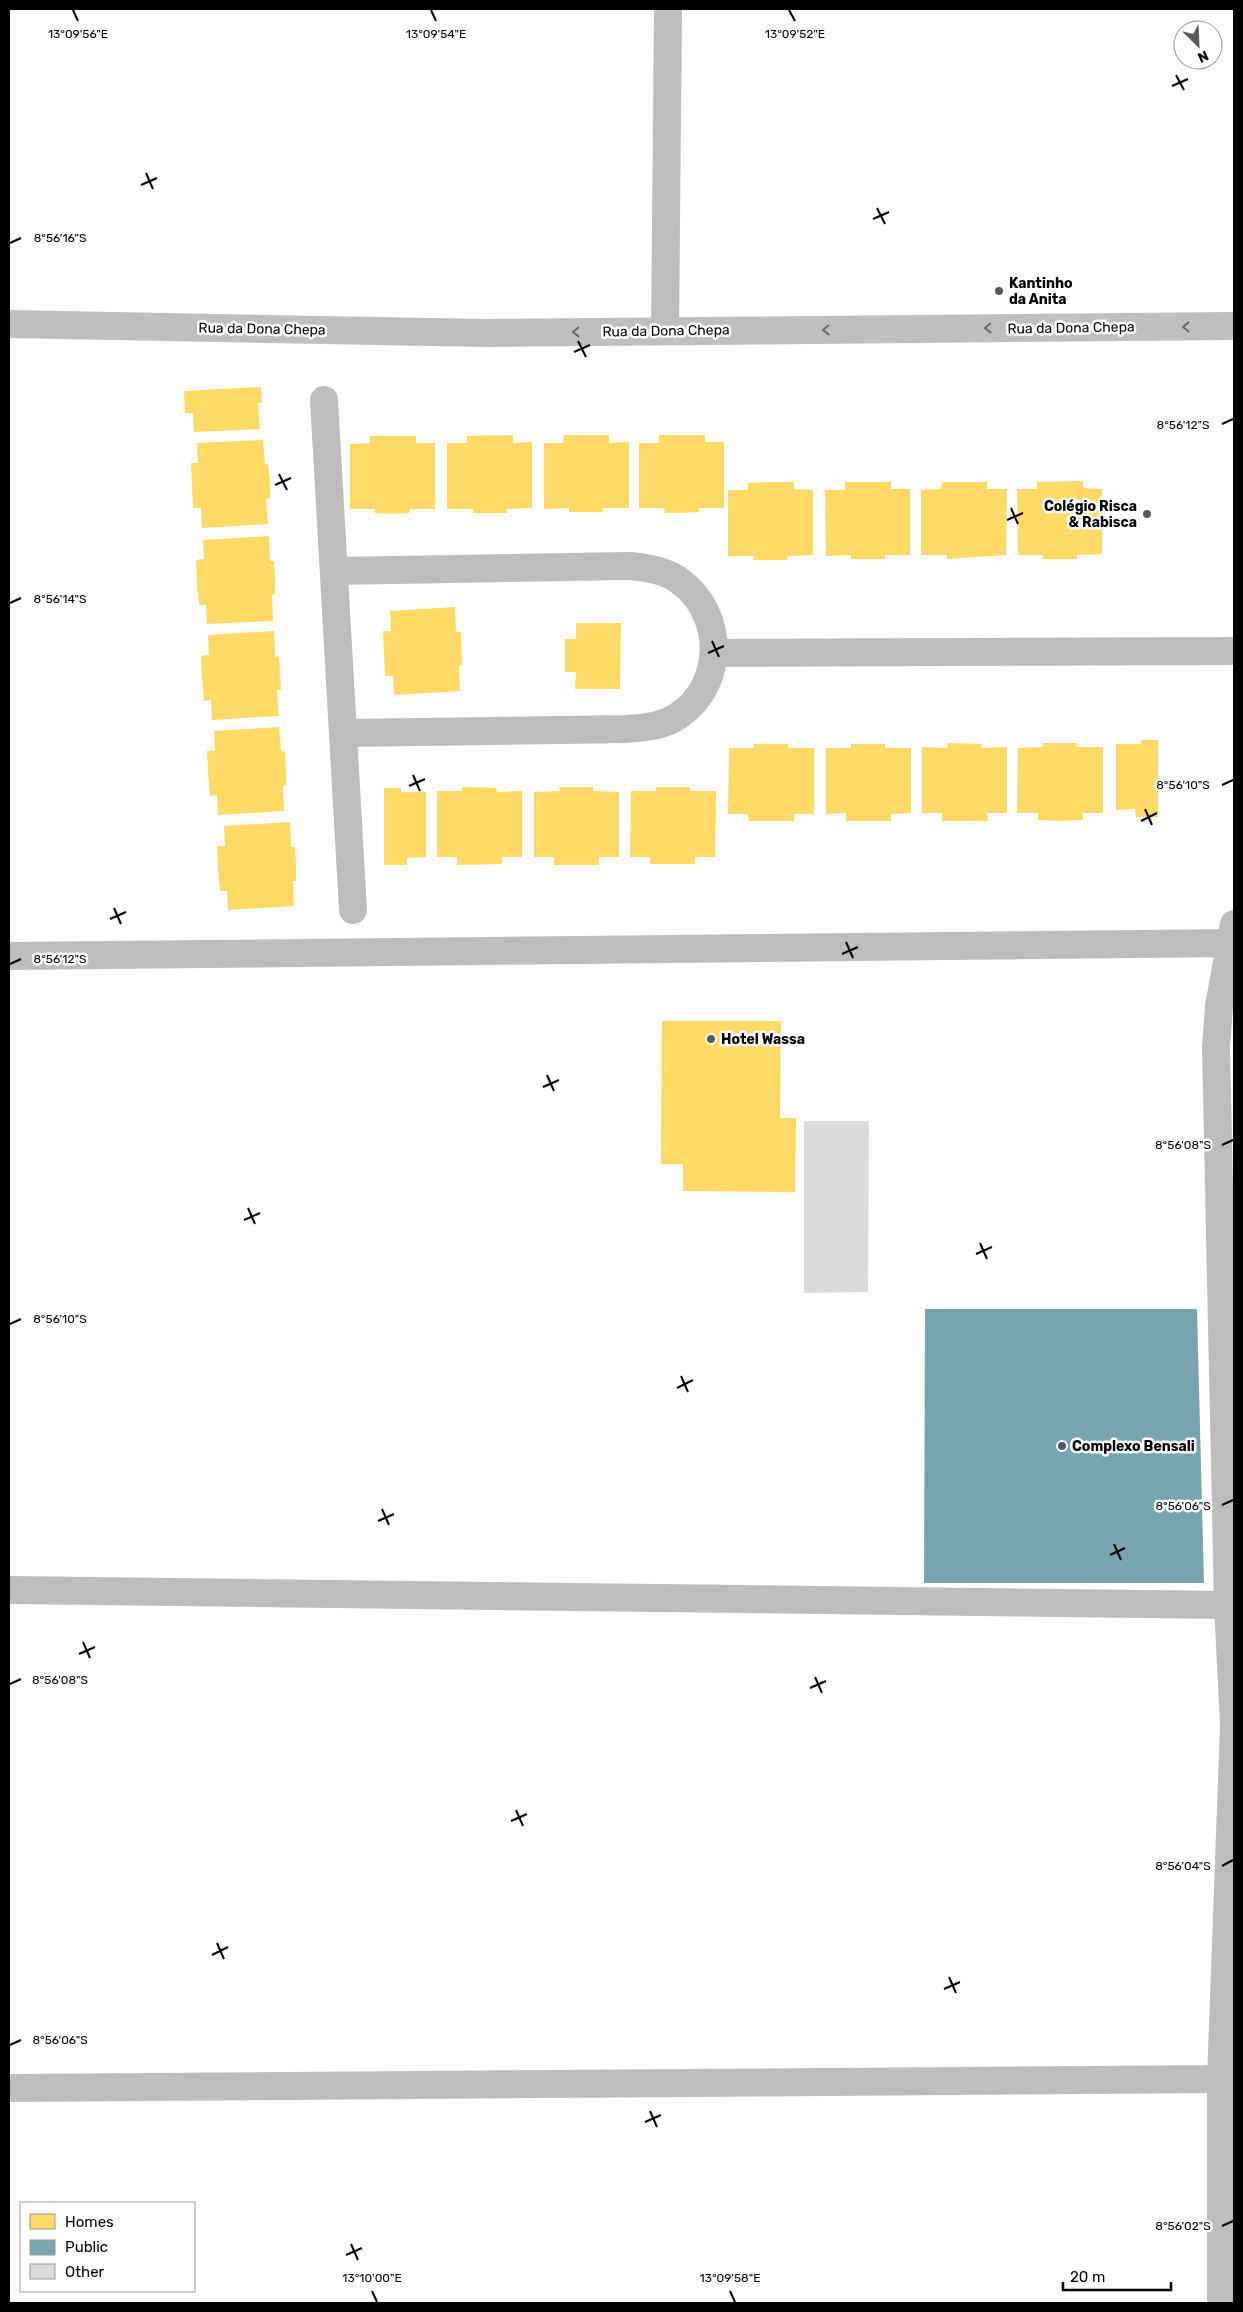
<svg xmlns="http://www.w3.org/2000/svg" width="1243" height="2312" font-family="Rubik,sans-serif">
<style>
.homes{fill:#ffd966}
.public{fill:#76a5af}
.building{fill:#dbdbdb}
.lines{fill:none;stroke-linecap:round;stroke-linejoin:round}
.street{stroke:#bdbdbd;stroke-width:28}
.secondary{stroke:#bfbfbf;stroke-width:28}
.oneway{stroke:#696969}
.ticks{fill:none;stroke:#000;stroke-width:2}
.poi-dot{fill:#595959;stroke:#fff;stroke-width:2}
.labels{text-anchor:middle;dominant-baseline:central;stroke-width:5;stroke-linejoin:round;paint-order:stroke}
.poi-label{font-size:14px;font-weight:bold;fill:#000;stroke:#fff;text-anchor:start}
.street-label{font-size:14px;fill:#000;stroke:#fff}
.ticks-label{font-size:12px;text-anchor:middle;fill:#000;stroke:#fff;stroke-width:5;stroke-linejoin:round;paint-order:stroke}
</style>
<rect width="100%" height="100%" fill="#fff"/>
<g class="homes">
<polygon points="261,387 262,403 258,403 260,429 194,432 193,413 185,413 184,391"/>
<polygon points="513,435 513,443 532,442 532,508 507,509 507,513 473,513 473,509 447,509 447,443 467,443 467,436"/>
<polygon points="564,435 609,435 609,443 629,442 629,508 603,508 603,512 569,512 569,508 544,509 544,443 563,443"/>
<polygon points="659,435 705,435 705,442 724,442 724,508 699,508 699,512 682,513 665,513 664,508 639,508 639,443 659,443"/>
<polygon points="370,436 416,436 416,443 435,443 435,509 410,509 409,513 393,514 375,513 375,509 350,509 350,444 370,443"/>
<polygon points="263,440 265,464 268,464 270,481 270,498 266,499 268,524 202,528 201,508 193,508 192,486 191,463 198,463 197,443"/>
<polygon points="1083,481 1083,488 1102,489 1102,554 1077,555 1077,559 1042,559 1043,555 1018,555 1017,489 1037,489 1037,482"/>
<polygon points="771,482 794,482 794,489 813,490 813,555 788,556 787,560 753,560 754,556 728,556 728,490 748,490 748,483"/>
<polygon points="845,482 891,482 891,489 910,489 910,555 885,555 885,559 851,559 851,555 826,556 825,490 845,490"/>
<polygon points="942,482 987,482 987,489 1007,489 1006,555 947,559 947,555 921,555 921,490 941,489"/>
<polygon points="269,536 270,561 274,561 275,578 275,594 272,595 273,621 207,624 206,605 199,605 197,582 196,560 204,559 203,540"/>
<polygon points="455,607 456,632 461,632 462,665 459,666 460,691 394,695 393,676 385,676 383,631 391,631 390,611"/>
<polygon points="576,623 621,623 620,689 575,689 576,672 565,672 565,639 576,639"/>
<polygon points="274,631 275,657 279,656 280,674 281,690 277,690 279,716 212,720 211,700 204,701 202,678 201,656 209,655 208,635"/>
<polygon points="279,727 281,751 285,752 286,769 286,785 283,786 284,811 218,815 217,795 210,796 208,773 207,751 215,750 214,731"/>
<polygon points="1141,740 1158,740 1158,817 1136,817 1135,809 1116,810 1116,744 1141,744"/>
<polygon points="947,743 982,744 981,748 1007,747 1007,813 987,813 988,821 942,821 942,813 922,813 922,747 948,748"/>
<polygon points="1043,743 1077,743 1077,747 1103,747 1103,813 1083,813 1083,820 1060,821 1038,820 1038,813 1017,813 1018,748 1043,747"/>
<polygon points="754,744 788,744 788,748 814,748 814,814 794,814 794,821 749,821 748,814 728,814 729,748 754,748"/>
<polygon points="851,744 885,744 885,748 911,748 911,813 891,814 891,821 846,821 846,813 826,814 826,748 851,748"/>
<polygon points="463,787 496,788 497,792 522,791 522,857 502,857 502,864 457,865 457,857 437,857 437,791 462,791"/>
<polygon points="559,787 593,787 593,791 619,792 619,857 599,857 599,865 554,865 554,857 534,857 534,792 560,791"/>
<polygon points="656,787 690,787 690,791 716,791 715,857 695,857 695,864 650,864 650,857 630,857 631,791 656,791"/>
<polygon points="384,788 401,788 401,792 426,792 426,857 407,858 407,865 384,865"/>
<polygon points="290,822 291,847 295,847 296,864 296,881 293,881 294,906 228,910 227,891 220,891 218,869 217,846 225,846 224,826"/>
<polygon points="662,1021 781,1021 780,1118 796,1118 795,1192 683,1191 683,1164 661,1164"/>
</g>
<polygon class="public" points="925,1309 1197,1309 1204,1583 924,1583"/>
<polygon class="building" points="804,1121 869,1121 868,1292 804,1293"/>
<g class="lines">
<g class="street">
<polyline points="665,331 668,9"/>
<polyline points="324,400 353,910"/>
<path d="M334 571 630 566C648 568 666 570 681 582 725 615 725 685 678 716 663 726 644 728 626 729L343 733"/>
<polyline points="714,653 1234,651"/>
<polyline points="9,956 1234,943"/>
<polyline points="9,1590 1228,1605"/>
<polyline points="9,2088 1221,2079"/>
<polyline points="1221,2303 1221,2079 1234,1725 1228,1605 1216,1047 1219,1006 1234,924"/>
</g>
<polyline class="secondary" points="9,324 485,333 1234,326"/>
</g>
<defs><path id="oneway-chevron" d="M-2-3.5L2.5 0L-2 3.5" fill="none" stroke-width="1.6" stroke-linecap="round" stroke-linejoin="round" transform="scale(1.25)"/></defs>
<g class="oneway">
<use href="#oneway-chevron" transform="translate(1186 327) rotate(179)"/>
<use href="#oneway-chevron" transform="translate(988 328) rotate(179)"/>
<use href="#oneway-chevron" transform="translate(826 330) rotate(179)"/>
<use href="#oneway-chevron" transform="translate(576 332) rotate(179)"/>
</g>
<path class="ticks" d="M73 10 78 21M431 10 436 21M789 10 795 21M1176 75 1184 90M1172 86 1188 79M146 173 153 189M141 185 157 178M877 208 885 224M873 219 889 212M10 243 21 238M578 341 586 357M574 352 590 345M1222 424 1233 419M279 474 287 490M275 485 291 478M1011 508 1018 524M1007 520 1023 513M10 603 21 598M712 641 719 657M708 653 724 646M413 775 420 791M1222 785 1233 780M409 786 425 779M1145 809 1152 825M1141 821 1157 813M114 908 121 924M110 919 126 912M846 942 853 958M842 954 858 947M10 964 21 959M547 1075 554 1091M543 1087 559 1080M1222 1145 1233 1140M248 1208 255 1224M244 1220 260 1213M980 1243 987 1259M976 1254 992 1247M10 1324 21 1319M681 1376 688 1392M677 1388 693 1380M1222 1505 1233 1500M382 1509 389 1525M378 1521 394 1514M1114 1544 1121 1560M1110 1555 1125 1548M83 1642 90 1658M79 1654 95 1647M815 1677 822 1693M10 1684 21 1679M810 1688 826 1681M516 1810 523 1826M511 1821 527 1814M1222 1866 1233 1860M217 1943 224 1959M212 1955 228 1947M949 1977 956 1993M944 1989 960 1982M10 2045 21 2040M650 2111 657 2127M645 2122 661 2115M1222 2226 1233 2221M351 2244 358 2260M346 2255 362 2248M372 2291 377 2302M730 2291 735 2302"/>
<g class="poi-dot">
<circle cx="999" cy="291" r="5"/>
<circle cx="1147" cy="514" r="5"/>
<circle cx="711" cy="1039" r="5"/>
<circle cx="1062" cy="1446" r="5"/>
</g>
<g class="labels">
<g class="poi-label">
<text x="1009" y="283">Kantinho<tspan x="1009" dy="16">da Anita</tspan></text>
<text x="1137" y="506" text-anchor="end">Colégio Risca<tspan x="1137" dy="16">&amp; Rabisca</tspan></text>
<text x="721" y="1039">Hotel Wassa</text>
<text x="1072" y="1446">Complexo Bensali</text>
</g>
<g class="street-label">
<text transform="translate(1071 328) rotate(-1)">Rua da Dona Chepa</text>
<text transform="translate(262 329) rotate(1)">Rua da Dona Chepa</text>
<text transform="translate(666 331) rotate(-1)">Rua da Dona Chepa</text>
</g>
</g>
<g class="ticks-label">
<text x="78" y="38">13°09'56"E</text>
<text x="436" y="38">13°09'54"E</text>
<text x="795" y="38">13°09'52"E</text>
<text x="60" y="242">8°56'16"S</text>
<text x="1183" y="429">8°56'12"S</text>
<text x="60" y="603">8°56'14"S</text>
<text x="1183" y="789">8°56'10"S</text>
<text x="60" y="963">8°56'12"S</text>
<text x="1183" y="1149">8°56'08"S</text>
<text x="60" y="1323">8°56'10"S</text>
<text x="1183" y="1510">8°56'06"S</text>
<text x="60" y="1684">8°56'08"S</text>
<text x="1183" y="1870">8°56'04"S</text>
<text x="60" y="2044">8°56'06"S</text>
<text x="1183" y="2230">8°56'02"S</text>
<text x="372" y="2282">13°10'00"E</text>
<text x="730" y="2282">13°09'58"E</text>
</g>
<rect width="1243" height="2312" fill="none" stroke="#000000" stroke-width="20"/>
<rect x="20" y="2202" width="175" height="90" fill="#ffffff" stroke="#999999"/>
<rect x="30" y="2214" width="25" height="15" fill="#ffd966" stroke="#999999"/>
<text x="65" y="2227" font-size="15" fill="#000000">Homes</text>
<rect x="30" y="2240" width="25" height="15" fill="#76a5af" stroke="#999999"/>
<text x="65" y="2252" font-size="15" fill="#000000">Public</text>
<rect x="30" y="2264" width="25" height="15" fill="#dbdbdb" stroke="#999999"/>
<text x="65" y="2277" font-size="15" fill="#000000">Other</text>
<g transform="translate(1198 45) rotate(156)"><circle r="24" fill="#ffffff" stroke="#999999"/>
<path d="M0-4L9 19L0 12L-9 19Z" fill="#595959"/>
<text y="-8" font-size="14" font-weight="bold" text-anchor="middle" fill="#000000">N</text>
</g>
<path d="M1063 2282v8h108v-8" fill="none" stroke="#000000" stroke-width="2.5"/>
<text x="1070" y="2282" font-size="15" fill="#000000" stroke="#ffffff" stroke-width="4" paint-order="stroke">20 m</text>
</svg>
